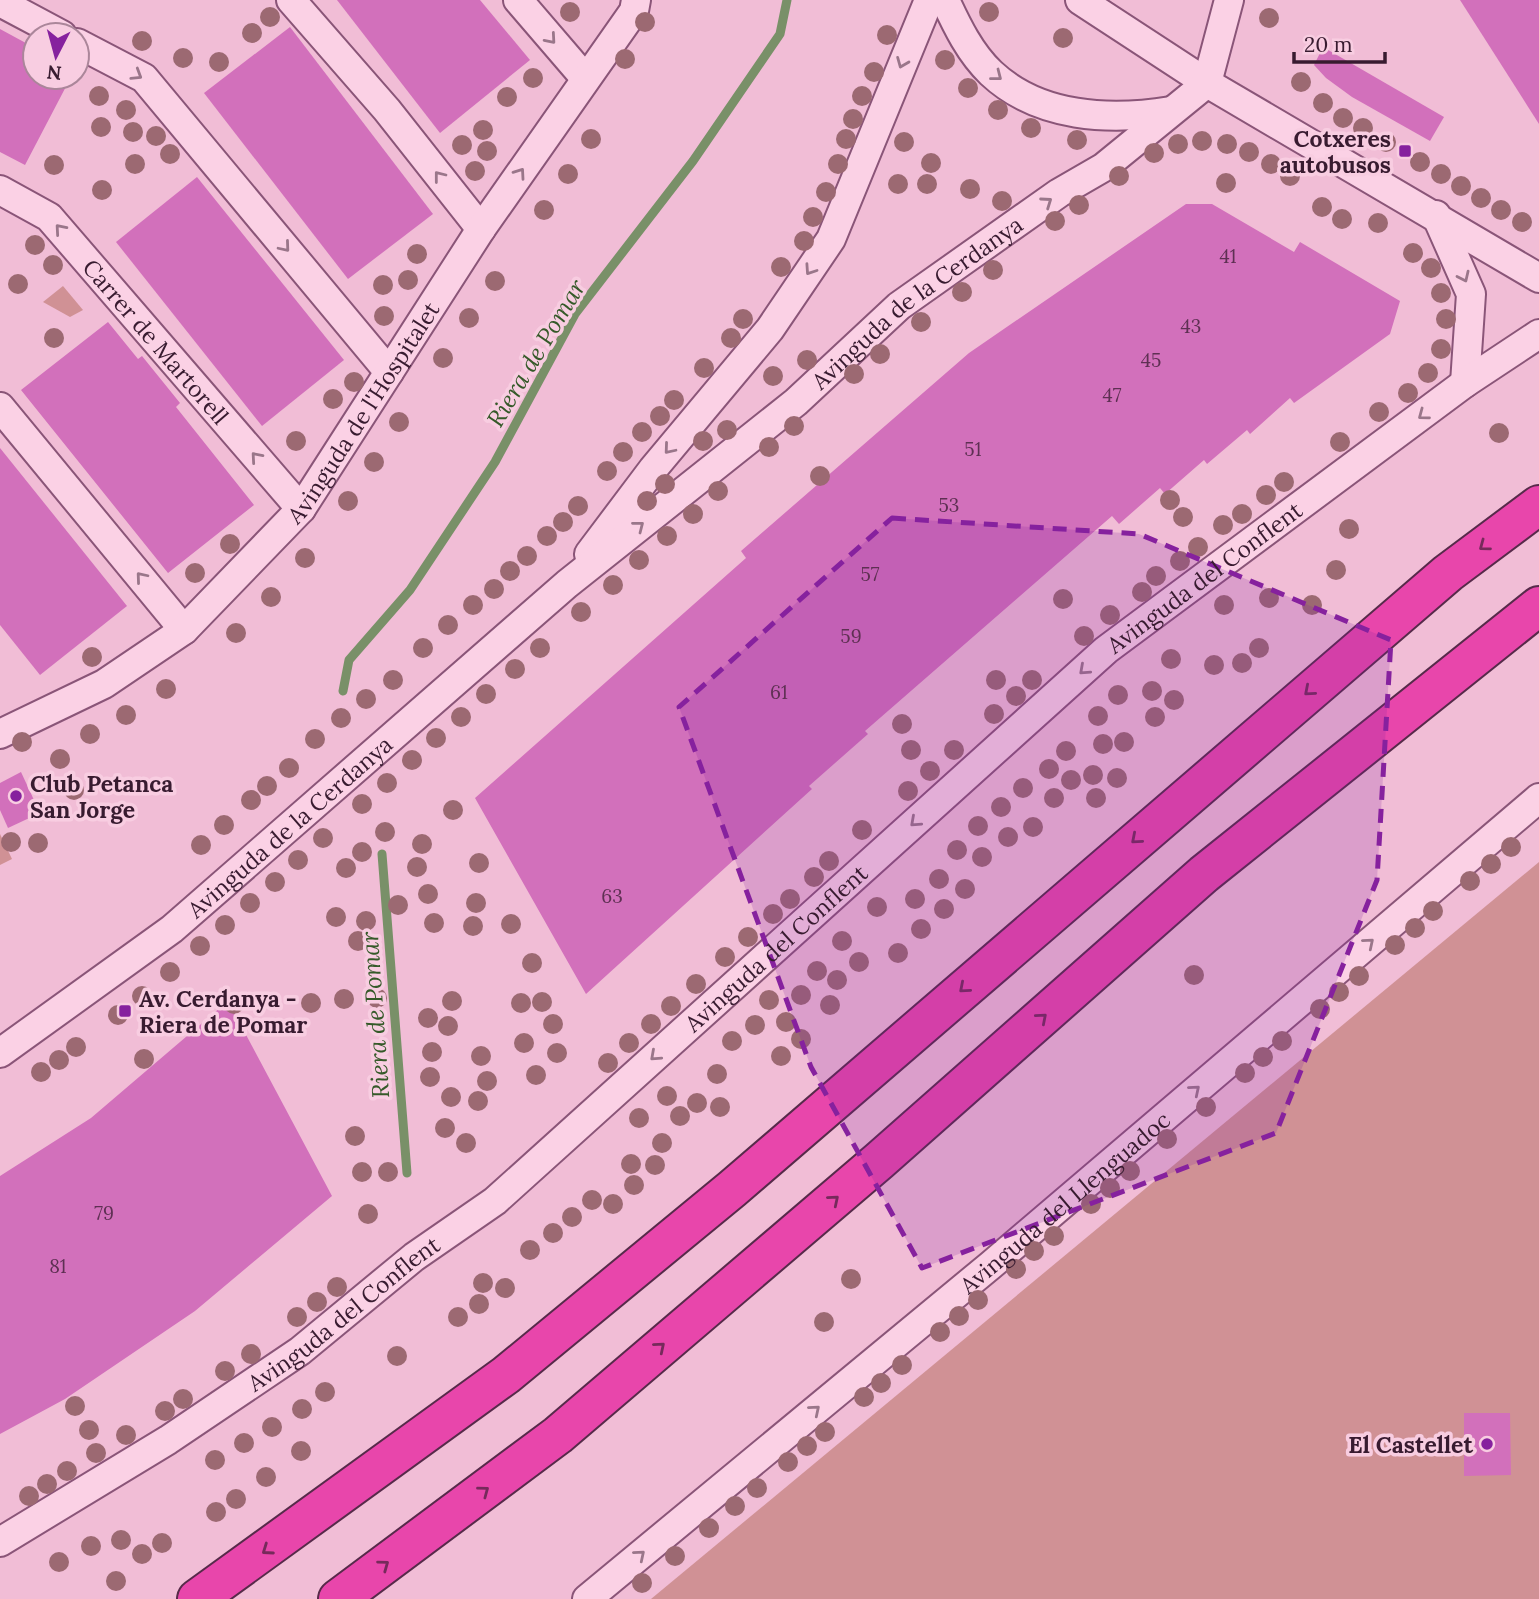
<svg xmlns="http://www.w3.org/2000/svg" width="1539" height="1599" font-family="Lora,serif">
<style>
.green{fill:#d09195}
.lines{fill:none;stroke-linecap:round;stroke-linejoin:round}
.stream{stroke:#799068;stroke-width:9}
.building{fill:#d270bb}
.street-casing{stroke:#8a5578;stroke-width:32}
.highway-casing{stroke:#572a4a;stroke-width:42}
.street{stroke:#fbd1e5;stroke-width:28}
.highway{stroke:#e846ab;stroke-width:38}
.tree{fill:#9c6972}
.oneway{stroke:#9a768a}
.oneway2{stroke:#762a5b}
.marked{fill:#86219e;fill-opacity:0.2;stroke:#86219e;stroke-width:5;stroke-dasharray:14 9;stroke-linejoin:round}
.poi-dot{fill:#86219e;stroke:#f8cde1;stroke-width:2.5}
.labels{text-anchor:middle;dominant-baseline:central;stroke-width:7;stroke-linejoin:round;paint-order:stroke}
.number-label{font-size:19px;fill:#5e3053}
.poi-label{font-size:23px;font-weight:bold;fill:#381b30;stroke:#f8cde1;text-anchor:end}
.street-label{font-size:23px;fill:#381b30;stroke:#f8cde1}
.water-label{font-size:24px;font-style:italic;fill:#355929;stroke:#f8cde1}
</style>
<rect width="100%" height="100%" fill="#f1bdd6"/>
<g class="green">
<polygon points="63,286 83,310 70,317 43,302"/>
<polygon points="0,834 12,859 0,865"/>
<polygon points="1539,862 1539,1599 651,1599"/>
</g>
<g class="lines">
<g class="stream">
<polyline points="343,691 349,660 410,590 495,462 575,314 693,161 780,34 787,0"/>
<polyline points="382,854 407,1173"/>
</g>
</g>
<g class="building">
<polygon points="337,0 480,0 530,60 440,133"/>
<polygon points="1460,0 1539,0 1539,124"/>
<polygon points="290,27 433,214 348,279 204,93"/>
<polygon points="0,29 35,48 35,77 71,77 25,165 0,152"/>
<polygon points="1323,47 1444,117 1430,141 1352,97 1326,78 1314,65"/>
<polygon points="197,177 344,360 262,426 116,242"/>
<polygon points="1186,204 1212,204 1294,252 1300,242 1400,301 1390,334 1294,403 1290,398 1250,434 1247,430 1207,464 1204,460 1165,494 1160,488 1119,524 1112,516 865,731 868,734 809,786 812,789 586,994 475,798 746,558 741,551 969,353"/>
<polygon points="108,322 138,359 142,356 180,403 176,407 254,505 168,573 21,390"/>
<polygon points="0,448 127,606 40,675 0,625"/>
<polygon points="21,772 40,813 8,828 0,810 0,783"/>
<polygon points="228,1001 332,1196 195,1311 65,1399 0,1434 0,1176 91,1118"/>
<polygon points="1464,1413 1510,1413 1511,1475 1464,1476"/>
</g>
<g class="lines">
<defs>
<g id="street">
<polyline points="291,0 387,110 481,229"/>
<polyline points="518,0 585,78"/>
<path d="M945 0C957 26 970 53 991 73 1039 118 1110 121 1171 111"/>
<polyline points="1080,0 1207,83 1539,278"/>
<polyline points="0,2 62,35"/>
<polyline points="77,43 144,78 389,372"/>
<path id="s1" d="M0 190 49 217 301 509"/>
<polyline points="1436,215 1471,294 1465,383"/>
<polyline points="0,407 184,630"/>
<polyline points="589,554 653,469 770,329 831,239 929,0"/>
<path id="s2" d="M0 734 104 684 184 630 301 509 481 229 634 11 636 0"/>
<path id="s3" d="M0 1053 172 929 567 584 796 402 899 306 1059 193 1104 167 1207 83 1229 0"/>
<path id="s4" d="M0 1542 168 1440 300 1351 414 1257 495 1201 1106 650 1465 383 1539 334"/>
<path id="s5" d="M587 1599 991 1265 1539 798"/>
</g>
<g id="highway">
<polyline points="197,1599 506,1375 732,1189 1448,573 1539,505"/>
<polyline points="338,1599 558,1435 879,1161 1204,874 1539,606"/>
</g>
</defs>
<use href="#street" class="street-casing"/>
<use href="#highway" class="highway-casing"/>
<use href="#street" class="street"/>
<use href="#highway" class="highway"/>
</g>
<g class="tree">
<circle cx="570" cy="12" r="10"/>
<circle cx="989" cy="12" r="10"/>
<circle cx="270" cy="17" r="10"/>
<circle cx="1269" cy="18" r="10"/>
<circle cx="645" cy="22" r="10"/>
<circle cx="252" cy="33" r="10"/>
<circle cx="887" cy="35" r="10"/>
<circle cx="1063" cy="38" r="10"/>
<circle cx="142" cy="41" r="10"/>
<circle cx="183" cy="58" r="10"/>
<circle cx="625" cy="59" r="10"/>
<circle cx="945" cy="60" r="10"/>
<circle cx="219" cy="62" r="10"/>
<circle cx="874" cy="72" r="10"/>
<circle cx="533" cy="78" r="10"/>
<circle cx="1301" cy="82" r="10"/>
<circle cx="968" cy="88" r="10"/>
<circle cx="99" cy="96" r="10"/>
<circle cx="862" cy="96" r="10"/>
<circle cx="507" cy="97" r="10"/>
<circle cx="1323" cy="103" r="10"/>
<circle cx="126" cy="110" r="10"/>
<circle cx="998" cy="110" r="10"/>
<circle cx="1343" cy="118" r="10"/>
<circle cx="853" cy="119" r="10"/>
<circle cx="101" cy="127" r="10"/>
<circle cx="1031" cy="128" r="10"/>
<circle cx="1363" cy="128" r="10"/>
<circle cx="483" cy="130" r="10"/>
<circle cx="133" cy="132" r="10"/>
<circle cx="156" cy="136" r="10"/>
<circle cx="591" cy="139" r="10"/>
<circle cx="846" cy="139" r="10"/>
<circle cx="1077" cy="140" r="10"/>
<circle cx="1202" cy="141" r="10"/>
<circle cx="904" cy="142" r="10"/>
<circle cx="1386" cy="142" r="10"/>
<circle cx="1178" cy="144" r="10"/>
<circle cx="1227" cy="144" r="10"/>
<circle cx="462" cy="145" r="10"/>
<circle cx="487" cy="151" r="10"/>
<circle cx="1249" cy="152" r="10"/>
<circle cx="1154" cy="153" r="10"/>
<circle cx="170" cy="154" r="10"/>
<circle cx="1420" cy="162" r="10"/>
<circle cx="931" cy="163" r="10"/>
<circle cx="135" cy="164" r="10"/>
<circle cx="838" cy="164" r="10"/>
<circle cx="1271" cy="164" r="10"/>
<circle cx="54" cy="165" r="10"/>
<circle cx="475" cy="171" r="10"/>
<circle cx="568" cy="174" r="10"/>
<circle cx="1441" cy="174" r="10"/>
<circle cx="1119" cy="176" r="10"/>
<circle cx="1290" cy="176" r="10"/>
<circle cx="1226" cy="183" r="10"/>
<circle cx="898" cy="184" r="10"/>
<circle cx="927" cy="184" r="10"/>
<circle cx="1461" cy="186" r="10"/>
<circle cx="970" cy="189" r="10"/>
<circle cx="102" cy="190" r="10"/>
<circle cx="826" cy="192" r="10"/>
<circle cx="1481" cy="198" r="10"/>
<circle cx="1002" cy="201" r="10"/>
<circle cx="1079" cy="205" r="10"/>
<circle cx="1322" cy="207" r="10"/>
<circle cx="544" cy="210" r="10"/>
<circle cx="1501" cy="210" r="10"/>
<circle cx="813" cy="217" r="10"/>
<circle cx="1342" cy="219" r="10"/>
<circle cx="1055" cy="221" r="10"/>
<circle cx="1522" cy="222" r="10"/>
<circle cx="1378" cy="223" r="10"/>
<circle cx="804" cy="241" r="10"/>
<circle cx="35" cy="245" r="10"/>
<circle cx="1413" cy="253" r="10"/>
<circle cx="417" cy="254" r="10"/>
<circle cx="53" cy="265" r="10"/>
<circle cx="781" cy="267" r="10"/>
<circle cx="1431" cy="268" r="10"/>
<circle cx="993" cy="270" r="10"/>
<circle cx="408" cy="280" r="10"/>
<circle cx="495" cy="281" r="10"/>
<circle cx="18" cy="284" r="10"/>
<circle cx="383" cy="285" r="10"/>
<circle cx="962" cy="292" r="10"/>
<circle cx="1441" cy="293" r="10"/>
<circle cx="384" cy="316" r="10"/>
<circle cx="469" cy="318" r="10"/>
<circle cx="743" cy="319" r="10"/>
<circle cx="1446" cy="319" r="10"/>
<circle cx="921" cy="322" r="10"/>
<circle cx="54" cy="338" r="10"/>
<circle cx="731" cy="338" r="10"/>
<circle cx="1441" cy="349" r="10"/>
<circle cx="880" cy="354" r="10"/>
<circle cx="443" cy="358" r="10"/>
<circle cx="807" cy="360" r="10"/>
<circle cx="704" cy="368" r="10"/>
<circle cx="1428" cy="373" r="10"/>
<circle cx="854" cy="374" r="10"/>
<circle cx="773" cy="376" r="10"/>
<circle cx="354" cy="382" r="10"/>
<circle cx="1408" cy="393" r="10"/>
<circle cx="333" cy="399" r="10"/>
<circle cx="674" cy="400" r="10"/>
<circle cx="1379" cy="412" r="10"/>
<circle cx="660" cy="416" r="10"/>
<circle cx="399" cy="422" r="10"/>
<circle cx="794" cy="426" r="10"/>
<circle cx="727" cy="430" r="10"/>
<circle cx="642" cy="432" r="10"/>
<circle cx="1499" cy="433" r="10"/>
<circle cx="296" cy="441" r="10"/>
<circle cx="703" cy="441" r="10"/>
<circle cx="1340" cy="442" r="10"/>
<circle cx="769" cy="447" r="10"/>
<circle cx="623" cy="452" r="10"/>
<circle cx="374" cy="462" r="10"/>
<circle cx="607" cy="471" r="10"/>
<circle cx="820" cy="476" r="10"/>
<circle cx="1284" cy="482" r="10"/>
<circle cx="665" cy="484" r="10"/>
<circle cx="718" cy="491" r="10"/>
<circle cx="1266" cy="495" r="10"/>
<circle cx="1170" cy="500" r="10"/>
<circle cx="348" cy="501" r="10"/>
<circle cx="647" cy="501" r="10"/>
<circle cx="578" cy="506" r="10"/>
<circle cx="693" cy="514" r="10"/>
<circle cx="1242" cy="514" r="10"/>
<circle cx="1183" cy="517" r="10"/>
<circle cx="563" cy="522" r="10"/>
<circle cx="1223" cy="525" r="10"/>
<circle cx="1349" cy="529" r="10"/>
<circle cx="547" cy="536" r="10"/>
<circle cx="667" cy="536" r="10"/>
<circle cx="230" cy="544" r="10"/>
<circle cx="1198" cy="547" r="10"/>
<circle cx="527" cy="556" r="10"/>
<circle cx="305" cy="558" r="10"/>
<circle cx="639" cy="560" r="10"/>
<circle cx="1180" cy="561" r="10"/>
<circle cx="1336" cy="570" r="10"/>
<circle cx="510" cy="571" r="10"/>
<circle cx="195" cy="573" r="10"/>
<circle cx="1156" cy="576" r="10"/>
<circle cx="613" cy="585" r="10"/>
<circle cx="494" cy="589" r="10"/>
<circle cx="1142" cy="592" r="10"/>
<circle cx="271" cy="597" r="10"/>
<circle cx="1269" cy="598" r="10"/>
<circle cx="1063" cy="599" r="10"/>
<circle cx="473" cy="605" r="10"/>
<circle cx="1224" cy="605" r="10"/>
<circle cx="1312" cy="605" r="10"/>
<circle cx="581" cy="612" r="10"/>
<circle cx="1110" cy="615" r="10"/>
<circle cx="448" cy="625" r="10"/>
<circle cx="236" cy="633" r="10"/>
<circle cx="1084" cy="636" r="10"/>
<circle cx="423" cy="648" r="10"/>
<circle cx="540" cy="648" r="10"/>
<circle cx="1259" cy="648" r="10"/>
<circle cx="92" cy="657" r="10"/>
<circle cx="1171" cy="659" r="10"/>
<circle cx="1242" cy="663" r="10"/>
<circle cx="1214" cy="665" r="10"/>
<circle cx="515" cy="669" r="10"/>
<circle cx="393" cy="680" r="10"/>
<circle cx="996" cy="680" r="10"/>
<circle cx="1032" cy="680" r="10"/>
<circle cx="166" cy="689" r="10"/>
<circle cx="1152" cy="691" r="10"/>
<circle cx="486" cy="694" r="10"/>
<circle cx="1118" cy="695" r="10"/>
<circle cx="1016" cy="696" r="10"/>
<circle cx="366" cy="699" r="10"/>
<circle cx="1174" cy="700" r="10"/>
<circle cx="994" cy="714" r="10"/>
<circle cx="126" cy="715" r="10"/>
<circle cx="1098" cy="716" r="10"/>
<circle cx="461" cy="717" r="10"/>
<circle cx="1155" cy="717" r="10"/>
<circle cx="341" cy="718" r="10"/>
<circle cx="902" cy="724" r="10"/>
<circle cx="90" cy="734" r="10"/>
<circle cx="436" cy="738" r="10"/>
<circle cx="315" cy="739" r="10"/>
<circle cx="22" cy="742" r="10"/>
<circle cx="1124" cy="742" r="10"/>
<circle cx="1103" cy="744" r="10"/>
<circle cx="911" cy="750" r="10"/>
<circle cx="954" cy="750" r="10"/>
<circle cx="1066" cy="751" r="10"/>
<circle cx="60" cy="759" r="10"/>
<circle cx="412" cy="760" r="10"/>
<circle cx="289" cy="768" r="10"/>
<circle cx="1049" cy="769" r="10"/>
<circle cx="930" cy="771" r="10"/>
<circle cx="1093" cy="775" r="10"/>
<circle cx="1117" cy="778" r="10"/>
<circle cx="1071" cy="780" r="10"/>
<circle cx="387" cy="783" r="10"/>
<circle cx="267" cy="786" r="10"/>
<circle cx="1023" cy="788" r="10"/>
<circle cx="74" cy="790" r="10"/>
<circle cx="908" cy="791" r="10"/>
<circle cx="1054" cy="798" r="10"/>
<circle cx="1096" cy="798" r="10"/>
<circle cx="251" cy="800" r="10"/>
<circle cx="362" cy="804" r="10"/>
<circle cx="1001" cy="807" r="10"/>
<circle cx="453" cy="810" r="10"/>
<circle cx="224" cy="825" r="10"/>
<circle cx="978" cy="826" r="10"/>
<circle cx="1033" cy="827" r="10"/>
<circle cx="862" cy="830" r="10"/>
<circle cx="385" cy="832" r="10"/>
<circle cx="1008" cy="837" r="10"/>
<circle cx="323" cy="838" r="10"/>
<circle cx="11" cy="842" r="10"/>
<circle cx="38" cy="843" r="10"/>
<circle cx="422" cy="844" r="10"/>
<circle cx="201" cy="845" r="10"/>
<circle cx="1511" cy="847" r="10"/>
<circle cx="957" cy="850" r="10"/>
<circle cx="362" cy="852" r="10"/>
<circle cx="982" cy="857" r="10"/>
<circle cx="298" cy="860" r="10"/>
<circle cx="829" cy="861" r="10"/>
<circle cx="479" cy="863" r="10"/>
<circle cx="1491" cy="864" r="10"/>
<circle cx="417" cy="867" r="10"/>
<circle cx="346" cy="868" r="10"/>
<circle cx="814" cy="877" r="10"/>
<circle cx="939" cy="879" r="10"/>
<circle cx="1470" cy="881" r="10"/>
<circle cx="275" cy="882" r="10"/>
<circle cx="965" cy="889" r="10"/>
<circle cx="428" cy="894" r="10"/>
<circle cx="790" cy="899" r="10"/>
<circle cx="915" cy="899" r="10"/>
<circle cx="250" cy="903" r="10"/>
<circle cx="476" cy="903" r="10"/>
<circle cx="398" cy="905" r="10"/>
<circle cx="877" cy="907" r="10"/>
<circle cx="944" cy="909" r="10"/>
<circle cx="1433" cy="911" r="10"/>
<circle cx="773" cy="914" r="10"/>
<circle cx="336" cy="917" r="10"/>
<circle cx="366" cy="921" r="10"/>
<circle cx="434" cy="923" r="10"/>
<circle cx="511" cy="924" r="10"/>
<circle cx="225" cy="925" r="10"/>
<circle cx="473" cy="926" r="10"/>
<circle cx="1415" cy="928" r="10"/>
<circle cx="921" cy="929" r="10"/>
<circle cx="748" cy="937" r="10"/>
<circle cx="358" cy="941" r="10"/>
<circle cx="842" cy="941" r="10"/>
<circle cx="1395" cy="945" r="10"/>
<circle cx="200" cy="946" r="10"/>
<circle cx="898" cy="953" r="10"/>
<circle cx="725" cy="957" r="10"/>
<circle cx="859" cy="962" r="10"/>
<circle cx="532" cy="963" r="10"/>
<circle cx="817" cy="971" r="10"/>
<circle cx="170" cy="972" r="10"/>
<circle cx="1194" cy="975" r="10"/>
<circle cx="1359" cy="976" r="10"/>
<circle cx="837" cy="980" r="10"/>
<circle cx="696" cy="984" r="10"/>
<circle cx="1339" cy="992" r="10"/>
<circle cx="801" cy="995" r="10"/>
<circle cx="142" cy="996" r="10"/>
<circle cx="377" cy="998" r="10"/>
<circle cx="344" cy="999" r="10"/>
<circle cx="769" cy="1000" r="10"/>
<circle cx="452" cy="1001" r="10"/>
<circle cx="542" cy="1002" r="10"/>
<circle cx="311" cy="1003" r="10"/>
<circle cx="521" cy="1003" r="10"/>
<circle cx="234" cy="1004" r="10"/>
<circle cx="830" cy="1005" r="10"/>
<circle cx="671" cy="1006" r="10"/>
<circle cx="1320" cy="1009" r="10"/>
<circle cx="118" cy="1015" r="10"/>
<circle cx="428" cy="1018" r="10"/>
<circle cx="786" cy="1022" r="10"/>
<circle cx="553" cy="1024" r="10"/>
<circle cx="651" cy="1024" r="10"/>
<circle cx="755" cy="1025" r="10"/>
<circle cx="448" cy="1026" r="10"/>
<circle cx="801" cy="1039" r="10"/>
<circle cx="732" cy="1041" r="10"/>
<circle cx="1282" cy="1041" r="10"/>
<circle cx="524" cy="1043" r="10"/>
<circle cx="629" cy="1043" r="10"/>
<circle cx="76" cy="1047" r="10"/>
<circle cx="432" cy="1052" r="10"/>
<circle cx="557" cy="1053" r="10"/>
<circle cx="481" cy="1056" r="10"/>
<circle cx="781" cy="1056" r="10"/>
<circle cx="1263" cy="1057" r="10"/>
<circle cx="144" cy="1059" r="10"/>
<circle cx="59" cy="1060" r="10"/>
<circle cx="608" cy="1063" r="10"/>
<circle cx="41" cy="1072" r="10"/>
<circle cx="1245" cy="1073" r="10"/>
<circle cx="717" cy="1074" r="10"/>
<circle cx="536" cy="1075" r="10"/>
<circle cx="430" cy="1077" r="10"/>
<circle cx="487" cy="1081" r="10"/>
<circle cx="667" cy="1096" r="10"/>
<circle cx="451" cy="1097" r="10"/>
<circle cx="478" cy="1101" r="10"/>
<circle cx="697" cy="1103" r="10"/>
<circle cx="720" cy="1107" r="10"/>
<circle cx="1206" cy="1107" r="10"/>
<circle cx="680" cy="1116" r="10"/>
<circle cx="639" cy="1118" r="10"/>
<circle cx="445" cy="1128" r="10"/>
<circle cx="355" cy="1136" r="10"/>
<circle cx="1167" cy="1139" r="10"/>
<circle cx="466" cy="1143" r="10"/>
<circle cx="662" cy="1143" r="10"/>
<circle cx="631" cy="1164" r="10"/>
<circle cx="655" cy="1165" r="10"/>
<circle cx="1130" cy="1171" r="10"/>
<circle cx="362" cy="1172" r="10"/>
<circle cx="388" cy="1172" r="10"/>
<circle cx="634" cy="1185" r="10"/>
<circle cx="1110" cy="1188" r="10"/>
<circle cx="592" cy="1200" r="10"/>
<circle cx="613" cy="1204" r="10"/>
<circle cx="1091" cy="1204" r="10"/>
<circle cx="368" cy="1214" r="10"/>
<circle cx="572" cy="1217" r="10"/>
<circle cx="553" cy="1233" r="10"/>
<circle cx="1054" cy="1236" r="10"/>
<circle cx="530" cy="1250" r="10"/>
<circle cx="1034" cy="1251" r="10"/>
<circle cx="1016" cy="1269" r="10"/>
<circle cx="851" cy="1279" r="10"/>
<circle cx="483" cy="1283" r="10"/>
<circle cx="337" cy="1287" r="10"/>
<circle cx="505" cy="1288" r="10"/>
<circle cx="978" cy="1300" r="10"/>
<circle cx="317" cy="1302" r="10"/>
<circle cx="479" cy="1304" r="10"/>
<circle cx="959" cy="1316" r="10"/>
<circle cx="297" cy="1317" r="10"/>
<circle cx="458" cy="1317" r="10"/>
<circle cx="824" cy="1322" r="10"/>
<circle cx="940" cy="1332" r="10"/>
<circle cx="251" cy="1354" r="10"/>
<circle cx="397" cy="1356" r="10"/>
<circle cx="902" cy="1365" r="10"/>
<circle cx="225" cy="1371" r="10"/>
<circle cx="881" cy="1383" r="10"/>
<circle cx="325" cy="1392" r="10"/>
<circle cx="864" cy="1397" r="10"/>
<circle cx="183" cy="1399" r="10"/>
<circle cx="75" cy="1406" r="10"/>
<circle cx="302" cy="1409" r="10"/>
<circle cx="165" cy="1411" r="10"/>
<circle cx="272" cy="1427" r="10"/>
<circle cx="89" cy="1430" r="10"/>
<circle cx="825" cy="1432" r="10"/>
<circle cx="126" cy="1435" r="10"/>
<circle cx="244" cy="1443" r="10"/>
<circle cx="807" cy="1446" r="10"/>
<circle cx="301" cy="1451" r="10"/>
<circle cx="96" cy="1453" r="10"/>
<circle cx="215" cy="1460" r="10"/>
<circle cx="788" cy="1462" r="10"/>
<circle cx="67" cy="1471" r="10"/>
<circle cx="266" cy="1477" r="10"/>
<circle cx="47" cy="1484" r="10"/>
<circle cx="757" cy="1488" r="10"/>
<circle cx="29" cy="1496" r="10"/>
<circle cx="236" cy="1499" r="10"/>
<circle cx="735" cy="1506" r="10"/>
<circle cx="216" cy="1512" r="10"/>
<circle cx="709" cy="1528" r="10"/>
<circle cx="121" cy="1540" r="10"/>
<circle cx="162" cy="1543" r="10"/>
<circle cx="91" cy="1546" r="10"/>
<circle cx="142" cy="1554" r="10"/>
<circle cx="675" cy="1556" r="10"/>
<circle cx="59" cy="1562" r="10"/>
<circle cx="116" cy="1581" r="10"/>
<circle cx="642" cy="1583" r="10"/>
</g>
<defs><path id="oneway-chevron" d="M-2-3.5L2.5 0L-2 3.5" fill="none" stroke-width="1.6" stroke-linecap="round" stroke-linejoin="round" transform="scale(1.75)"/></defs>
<g class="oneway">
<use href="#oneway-chevron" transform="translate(551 39) rotate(49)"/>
<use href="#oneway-chevron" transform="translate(902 63) rotate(112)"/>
<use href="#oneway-chevron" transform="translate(137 75) rotate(32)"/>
<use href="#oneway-chevron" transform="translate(997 76) rotate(38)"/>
<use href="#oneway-chevron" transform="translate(520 173) rotate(-55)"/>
<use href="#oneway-chevron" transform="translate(439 176) rotate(-128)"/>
<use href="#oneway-chevron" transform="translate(1047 202) rotate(-35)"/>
<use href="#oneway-chevron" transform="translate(60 229) rotate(-131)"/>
<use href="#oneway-chevron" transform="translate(285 247) rotate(50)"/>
<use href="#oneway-chevron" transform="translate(810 270) rotate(124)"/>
<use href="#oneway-chevron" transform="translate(1464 277) rotate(65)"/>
<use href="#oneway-chevron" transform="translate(1423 415) rotate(143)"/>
<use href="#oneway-chevron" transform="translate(669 449) rotate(130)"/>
<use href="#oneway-chevron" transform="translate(256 457) rotate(-131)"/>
<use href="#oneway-chevron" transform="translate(639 526) rotate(-38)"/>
<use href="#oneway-chevron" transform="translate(141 577) rotate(-130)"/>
<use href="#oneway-chevron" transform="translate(1084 670) rotate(138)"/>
<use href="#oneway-chevron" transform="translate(915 822) rotate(138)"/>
<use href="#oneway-chevron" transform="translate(1369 943) rotate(-40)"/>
<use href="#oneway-chevron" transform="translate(655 1056) rotate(138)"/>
<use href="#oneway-chevron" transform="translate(1195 1090) rotate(-40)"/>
<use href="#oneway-chevron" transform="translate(815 1410) rotate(-40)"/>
<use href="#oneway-chevron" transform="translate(640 1555) rotate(-40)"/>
</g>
<g class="oneway2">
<use href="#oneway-chevron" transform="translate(1484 546) rotate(143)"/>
<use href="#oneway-chevron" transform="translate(1309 691) rotate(139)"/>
<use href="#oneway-chevron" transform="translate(1136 839) rotate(139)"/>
<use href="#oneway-chevron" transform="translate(964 988) rotate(139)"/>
<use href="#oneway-chevron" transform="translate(1042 1018) rotate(-41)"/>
<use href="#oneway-chevron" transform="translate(834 1200) rotate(-40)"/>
<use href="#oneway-chevron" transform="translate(660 1347) rotate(-40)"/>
<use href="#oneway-chevron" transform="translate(484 1491) rotate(-37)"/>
<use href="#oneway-chevron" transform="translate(267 1550) rotate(145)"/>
<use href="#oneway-chevron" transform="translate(384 1565) rotate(-36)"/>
</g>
<path class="marked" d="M892 518 1139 534 1391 640 1377 880 1276 1133 922 1268 811 1067 679 707Z"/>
<g class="poi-dot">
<rect x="1398" y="144" width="14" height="14" rx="3.5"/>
<circle cx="16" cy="796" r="7"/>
<rect x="118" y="1004" width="14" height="14" rx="3.5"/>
<circle cx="1487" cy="1444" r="7"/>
</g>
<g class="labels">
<g class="number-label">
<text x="1228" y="256">41</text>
<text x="1191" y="326">43</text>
<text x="1151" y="360">45</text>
<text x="1112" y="395">47</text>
<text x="973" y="449">51</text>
<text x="949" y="505">53</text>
<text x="870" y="574">57</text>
<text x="851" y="636">59</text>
<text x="779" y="692">61</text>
<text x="612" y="896">63</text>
<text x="104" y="1213">79</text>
<text x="58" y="1266">81</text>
</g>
<g class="poi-label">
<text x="1391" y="138">Cotxeres<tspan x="1391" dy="26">autobusos</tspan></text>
<text x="30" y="783" text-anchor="start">Club Petanca<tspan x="30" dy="26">San Jorge</tspan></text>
<text x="139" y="998" text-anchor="start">Av. Cerdanya -<tspan x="139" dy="26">Riera de Pomar</tspan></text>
<text x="1473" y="1444">El Castellet</text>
</g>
<g class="street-label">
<text stroke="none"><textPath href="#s3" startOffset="1186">Avinguda de la Cerdanya</textPath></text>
<text stroke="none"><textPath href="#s1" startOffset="220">Carrer de Martorell</textPath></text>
<text stroke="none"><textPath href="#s2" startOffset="495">Avinguda de l'Hospitalet</textPath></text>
<text stroke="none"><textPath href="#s4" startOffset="1547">Avinguda del Conflent</textPath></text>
<text stroke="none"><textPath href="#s3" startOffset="368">Avinguda de la Cerdanya</textPath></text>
<text stroke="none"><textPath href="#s4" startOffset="980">Avinguda del Conflent</textPath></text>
<text stroke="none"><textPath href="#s5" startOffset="621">Avinguda del Llenguadoc</textPath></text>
<text stroke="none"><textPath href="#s4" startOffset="413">Avinguda del Conflent</textPath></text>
</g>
<g class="water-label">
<text transform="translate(536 353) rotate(-59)">Riera de Pomar</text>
<text transform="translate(375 1015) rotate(-94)">Riera de Pomar</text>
</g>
</g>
<g transform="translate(56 56) rotate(186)"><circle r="33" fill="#f8cde1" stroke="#ab869a" stroke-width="2"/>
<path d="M0-5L12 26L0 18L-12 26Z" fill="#86219e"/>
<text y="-10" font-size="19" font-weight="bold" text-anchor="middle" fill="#381b30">N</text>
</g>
<path d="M1294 52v10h91v-10" fill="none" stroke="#381b30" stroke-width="3.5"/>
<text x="1304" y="52" font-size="21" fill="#381b30" stroke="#f8cde1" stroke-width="5" paint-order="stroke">20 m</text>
</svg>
